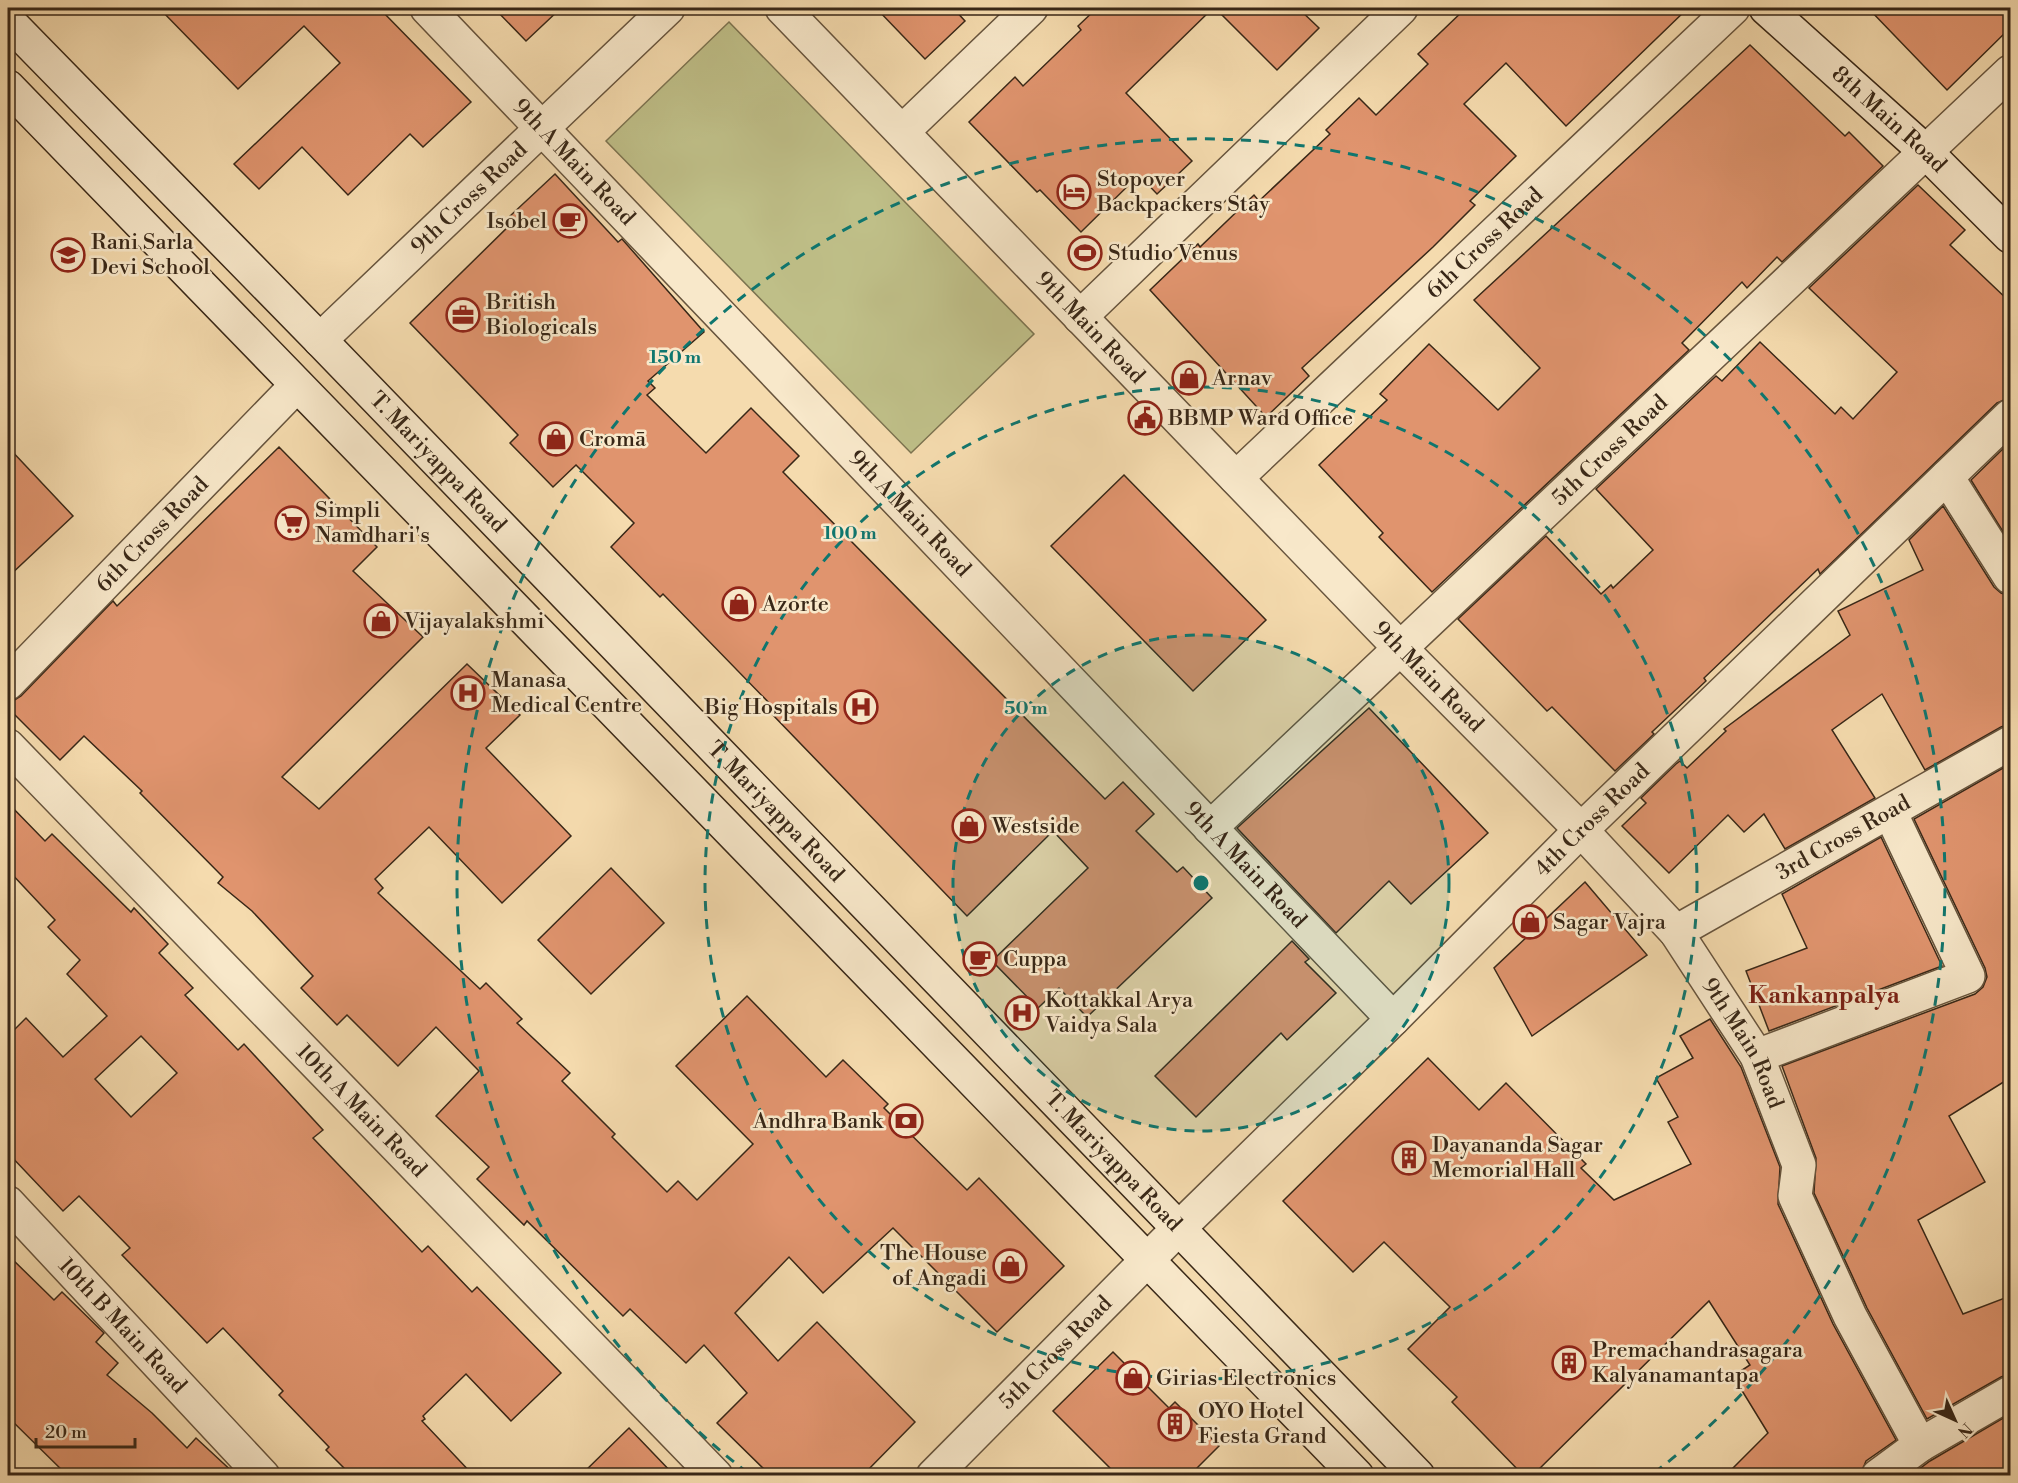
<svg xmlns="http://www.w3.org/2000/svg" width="2018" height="1483" font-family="'Libre Bodoni',serif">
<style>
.green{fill:#bfbf88;stroke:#7c7350;stroke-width:1.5}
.building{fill:#e0946e;stroke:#382717;stroke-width:1.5;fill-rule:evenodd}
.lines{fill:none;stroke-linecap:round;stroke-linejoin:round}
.street-casing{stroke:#67543d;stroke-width:36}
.secondary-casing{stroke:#382717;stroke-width:36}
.street{stroke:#f8e8ca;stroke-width:33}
.secondary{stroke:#f8e8ca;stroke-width:33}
.ring{fill:none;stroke:#0f766e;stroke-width:3;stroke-dasharray:10 8}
.labels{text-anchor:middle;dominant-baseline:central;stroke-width:5;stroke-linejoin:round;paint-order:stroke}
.street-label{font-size:22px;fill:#382717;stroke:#f8e8ca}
.poi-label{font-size:22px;fill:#382717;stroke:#f8e8ca;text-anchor:start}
.neighbourhood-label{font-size:24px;font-weight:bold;fill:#7a1f14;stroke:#f8e8ca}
.centre{fill:#0f766e;stroke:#f8e8ca;stroke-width:3}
.ring-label{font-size:18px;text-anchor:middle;font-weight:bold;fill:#0f766e;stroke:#f8e8ca;stroke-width:5;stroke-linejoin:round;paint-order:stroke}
</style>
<rect width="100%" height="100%" fill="#f5dbae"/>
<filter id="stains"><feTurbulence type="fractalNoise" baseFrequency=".00333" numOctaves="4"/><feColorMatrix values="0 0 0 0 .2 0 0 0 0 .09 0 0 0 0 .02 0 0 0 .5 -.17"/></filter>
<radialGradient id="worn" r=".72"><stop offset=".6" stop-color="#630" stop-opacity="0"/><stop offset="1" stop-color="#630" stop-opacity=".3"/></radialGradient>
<polygon class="green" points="729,22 1034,334 911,453 606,141"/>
<g class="building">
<polygon points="159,8 379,8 471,102 423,147 410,134 348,195 302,147 259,189 234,164 340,63 304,26 238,89"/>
<polygon points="494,8 561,8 526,41"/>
<polygon points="876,8 953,8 965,21 925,59"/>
<polygon points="1097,8 1213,8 1126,93 1192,161 1157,194 1139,175 1081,232 1040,190 1037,192 969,122 1015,77 1023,86 1081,30 1078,26"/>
<polygon points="1215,8 1298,8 1319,28 1277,70"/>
<polygon points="1466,8 1688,8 1566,126 1506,63 1464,104 1516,156 1470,201 1475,205 1433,247 1302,368 1309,376 1266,417 1150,290 1198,244 1200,247 1254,195 1259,201 1330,134 1326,130 1359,98 1376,115 1428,64 1418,54"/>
<polygon points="1868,8 2010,8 2010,28 1947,90"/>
<polygon points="1750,45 1845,136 1849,132 1883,166 1782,262 1777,257 1747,288 1742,282 1682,343 1689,350 1432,592 1379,537 1383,533 1319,465 1387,400 1380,394 1429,344 1498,410 1540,368 1474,300"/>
<polygon points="555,174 618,242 622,239 704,332 648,381 655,388 647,395 706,453 751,408 799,456 783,472 1105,799 1123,782 1154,814 1136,831 1177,872 1183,867 1212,898 1087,1017 1059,988 1038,1008 992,961 1088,868 1053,831 967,916 770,712 774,708 663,594 660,597 611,547 634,523 576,465 553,487 510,443 518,435 410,323 514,221 510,216"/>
<polygon points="1918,185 1965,230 1950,245 2010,302 2010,398 1997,403 1820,574 1818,569 1704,678 1706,681 1652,732 1654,734 1615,771 1552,707 1547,711 1458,619 1546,536 1601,594 1611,585 1613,588 1653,550 1596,489 1716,376 1722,381 1760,342 1835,414 1841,407 1853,419 1897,372 1809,288"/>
<polygon points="2010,442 2010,543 1971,480"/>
<polygon points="8,447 73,516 8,577"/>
<polygon points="279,447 377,547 353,571 423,637 282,777 319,809 467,664 520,715 486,748 571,836 502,903 429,827 375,879 383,888 378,893 480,989 486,983 522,1019 517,1023 570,1073 562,1081 615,1134 612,1137 667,1192 678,1181 697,1200 753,1144 676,1066 747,996 826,1077 843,1060 888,1104 884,1108 967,1190 979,1178 1064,1266 997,1332 893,1228 823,1293 789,1257 735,1313 778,1361 817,1322 915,1422 862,1476 771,1476 717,1423 747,1393 704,1345 686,1363 630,1309 623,1316 527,1221 524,1225 477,1179 489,1167 436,1116 479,1071 436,1027 398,1066 347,1015 337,1025 301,988 313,976 252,911 218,883 223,877 140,793 142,791 84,736 60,760 8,708 8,704 21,696 113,601 117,606"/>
<polygon points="1124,475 1266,620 1193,691 1051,546"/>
<polygon points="1943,506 1994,587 2001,593 2010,596 2010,724 2001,727 1925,770 1882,694 1832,730 1875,798 1785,849 1764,814 1744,832 1728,815 1669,873 1622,826 1646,803 1641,798 1676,764 1680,761 1687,768 1726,731 1724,729 1850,635 1838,611 1923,570 1909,540"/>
<polygon points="1369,708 1488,833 1411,904 1389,881 1336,933 1237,828"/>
<polygon points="2010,764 2010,1078 1949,1116 1985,1182 1918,1220 1963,1314 2010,1296 2010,1374 2001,1377 1927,1419 1867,1308 1814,1193 1816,1158 1782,1066 1975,994 1983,987 1987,977 1985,968 1914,819"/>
<path d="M8 803 45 841 52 834 131 912 134 908 168 944 159 953 193 988 185 995 238 1050 244 1044 323 1130 313 1138 422 1252 428 1246 472 1292 477 1287 561 1373 511 1421 466 1374 423 1416 425 1419 422 1421 474 1476H352L326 1450 329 1447 279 1395 283 1391 223 1328 207 1343 122 1255 130 1248 79 1196 63 1211 8 1153V1036L26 1018 63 1057 107 1016 67 974 80 960 48 927 55 920 8 870ZM141 1036 177 1073 131 1117 95 1079Z"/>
<polygon points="1881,837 1942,966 1769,1031 1746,971 1807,948 1782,894"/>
<polygon points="611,868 664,923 591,994 538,940"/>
<polygon points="1585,882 1647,955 1532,1036 1494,968"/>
<polygon points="1292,941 1309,959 1305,962 1336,993 1287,1040 1281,1033 1196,1117 1155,1076"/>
<polygon points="1710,1019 1741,1067 1780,1167 1778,1204 1833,1324 1896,1440 1866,1461 1860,1476 1725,1476 1768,1433 1733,1376 1750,1365 1709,1301 1532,1476 1524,1476 1452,1402 1457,1397 1408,1349 1450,1307 1384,1242 1353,1272 1283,1201 1428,1058 1479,1110 1506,1083 1586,1164 1581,1168 1614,1200 1691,1164 1668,1122 1678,1117 1656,1078 1693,1058 1680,1036"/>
<polygon points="8,1255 54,1300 62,1292 104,1333 96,1342 118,1363 107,1375 152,1413 187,1448 196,1438 237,1476 68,1476 8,1417"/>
<polygon points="1113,1352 1169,1408 1175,1402 1219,1446 1189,1476 1118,1476 1053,1411"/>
<polygon points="2010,1414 2010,1476 1910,1476 1930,1461"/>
<polygon points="629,1428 675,1476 580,1476"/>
</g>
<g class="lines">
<defs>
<g id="street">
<path id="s1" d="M427 8 1393 1019"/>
<path id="s2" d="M782 8 1399 647 1581 830 1676 932 1757 1056 1799 1165 1795 1196 1850 1316 1920 1445"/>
<polyline points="903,131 1031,8"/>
<polyline points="1080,317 1401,8"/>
<path id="s3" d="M320 340 668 8"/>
<polyline points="1947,477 2010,577"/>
<path id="s4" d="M1236 478 1733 8"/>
<path id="s5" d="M8 683 297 385"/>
<path id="s6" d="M8 746 716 1476"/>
<path id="s7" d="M1210 828 2010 72"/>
<path id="s8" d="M1676 932 2010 743"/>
<polyline points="1757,1056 1968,976 1890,812"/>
<path id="s9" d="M8 1203 263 1476"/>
<path id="s10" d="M933 1476 1179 1228 1393 1019 1581 830 2010 416"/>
<polyline points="1878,1476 1920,1445 2010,1393"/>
</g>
<g id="secondary">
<path id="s11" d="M1766 8 1926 152 2010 236"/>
<path id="s12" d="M8 21 320 340 1418 1476"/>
<polyline points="8,87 1357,1476"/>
</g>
</defs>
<use href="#street" class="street-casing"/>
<use href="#secondary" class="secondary-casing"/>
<use href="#street" class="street"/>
<use href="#secondary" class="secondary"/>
</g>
<circle cx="1201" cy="883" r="248" fill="#0f766e" fill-opacity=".12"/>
<g class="ring">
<circle cx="1201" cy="883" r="248"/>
<circle cx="1201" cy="883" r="496"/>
<path d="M748 1473A744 744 0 1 1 1654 1473"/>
</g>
<defs>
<symbol id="hotel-ring" viewBox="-11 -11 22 22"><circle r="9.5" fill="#f8e8ca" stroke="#8f2418" stroke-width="1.5"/><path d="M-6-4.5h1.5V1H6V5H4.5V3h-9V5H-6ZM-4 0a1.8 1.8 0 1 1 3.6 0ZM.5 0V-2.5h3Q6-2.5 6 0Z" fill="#8f2418"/></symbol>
<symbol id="cafe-ring" viewBox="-11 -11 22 22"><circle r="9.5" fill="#f8e8ca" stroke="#8f2418" stroke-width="1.5"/><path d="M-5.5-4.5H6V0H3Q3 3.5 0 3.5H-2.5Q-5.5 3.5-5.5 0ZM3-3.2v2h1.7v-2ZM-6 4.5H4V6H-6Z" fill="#8f2418"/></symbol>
<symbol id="stadium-ring" viewBox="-11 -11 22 22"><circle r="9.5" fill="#f8e8ca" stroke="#8f2418" stroke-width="1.5"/><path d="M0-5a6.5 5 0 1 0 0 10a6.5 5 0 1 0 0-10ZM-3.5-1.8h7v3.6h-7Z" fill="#8f2418"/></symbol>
<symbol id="school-ring" viewBox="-11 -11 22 22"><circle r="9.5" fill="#f8e8ca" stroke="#8f2418" stroke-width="1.5"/><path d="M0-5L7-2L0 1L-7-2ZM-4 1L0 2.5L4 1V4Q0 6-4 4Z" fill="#8f2418"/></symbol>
<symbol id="office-ring" viewBox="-11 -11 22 22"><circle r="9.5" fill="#f8e8ca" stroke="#8f2418" stroke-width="1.5"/><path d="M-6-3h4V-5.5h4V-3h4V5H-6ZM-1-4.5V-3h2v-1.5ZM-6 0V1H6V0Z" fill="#8f2418"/></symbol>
<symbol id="shop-ring" viewBox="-11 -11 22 22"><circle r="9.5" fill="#f8e8ca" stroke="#8f2418" stroke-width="1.5"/><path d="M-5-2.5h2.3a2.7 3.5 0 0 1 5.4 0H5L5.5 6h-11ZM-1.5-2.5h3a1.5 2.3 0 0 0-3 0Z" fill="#8f2418"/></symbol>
<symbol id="civic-ring" viewBox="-11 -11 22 22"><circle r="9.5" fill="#f8e8ca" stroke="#8f2418" stroke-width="1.5"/><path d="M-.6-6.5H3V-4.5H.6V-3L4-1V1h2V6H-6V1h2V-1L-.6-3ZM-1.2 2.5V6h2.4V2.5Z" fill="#8f2418"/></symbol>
<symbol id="supermarket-ring" viewBox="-11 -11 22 22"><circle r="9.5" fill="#f8e8ca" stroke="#8f2418" stroke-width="1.5"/><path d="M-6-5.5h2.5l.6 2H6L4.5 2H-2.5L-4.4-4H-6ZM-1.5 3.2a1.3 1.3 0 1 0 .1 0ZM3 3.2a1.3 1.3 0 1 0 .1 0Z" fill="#8f2418"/></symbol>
<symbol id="hospital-ring" viewBox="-11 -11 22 22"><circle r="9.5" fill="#f8e8ca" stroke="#8f2418" stroke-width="1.5"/><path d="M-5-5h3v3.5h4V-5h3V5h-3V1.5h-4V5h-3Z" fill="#8f2418"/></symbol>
<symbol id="bank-ring" viewBox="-11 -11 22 22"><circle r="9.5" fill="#f8e8ca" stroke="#8f2418" stroke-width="1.5"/><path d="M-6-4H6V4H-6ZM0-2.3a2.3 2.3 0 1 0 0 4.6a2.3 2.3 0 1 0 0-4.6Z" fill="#8f2418"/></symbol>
<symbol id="building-ring" viewBox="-11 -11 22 22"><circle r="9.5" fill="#f8e8ca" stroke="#8f2418" stroke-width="1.5"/><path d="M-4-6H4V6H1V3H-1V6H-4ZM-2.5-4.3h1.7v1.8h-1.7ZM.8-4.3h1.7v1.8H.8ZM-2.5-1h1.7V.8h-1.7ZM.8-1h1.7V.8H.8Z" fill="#8f2418"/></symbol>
</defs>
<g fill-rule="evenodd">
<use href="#hotel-ring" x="1055" y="173" width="38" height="38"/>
<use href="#cafe-ring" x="551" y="202" width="38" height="38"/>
<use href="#stadium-ring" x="1066" y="234" width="38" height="38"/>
<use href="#school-ring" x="49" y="236" width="38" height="38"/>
<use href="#office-ring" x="444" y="296" width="38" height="38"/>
<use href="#shop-ring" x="1170" y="359" width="38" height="38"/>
<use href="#civic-ring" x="1126" y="399" width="38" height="38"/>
<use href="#shop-ring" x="537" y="420" width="38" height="38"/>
<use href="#supermarket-ring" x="273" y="504" width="38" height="38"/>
<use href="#shop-ring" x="720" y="585" width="38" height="38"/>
<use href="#shop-ring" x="362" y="602" width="38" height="38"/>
<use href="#hospital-ring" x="449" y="674" width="38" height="38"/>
<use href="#hospital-ring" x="842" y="688" width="38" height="38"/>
<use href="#shop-ring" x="950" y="807" width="38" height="38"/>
<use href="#shop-ring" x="1511" y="903" width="38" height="38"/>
<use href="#cafe-ring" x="961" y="940" width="38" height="38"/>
<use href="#hospital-ring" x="1003" y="994" width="38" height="38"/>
<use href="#bank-ring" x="887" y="1102" width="38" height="38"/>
<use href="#building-ring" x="1390" y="1139" width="38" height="38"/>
<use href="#shop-ring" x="991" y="1247" width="38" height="38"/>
<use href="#building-ring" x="1550" y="1344" width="38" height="38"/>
<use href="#shop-ring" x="1114" y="1359" width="38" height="38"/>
<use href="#building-ring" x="1156" y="1405" width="38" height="38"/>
</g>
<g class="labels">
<g class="street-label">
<text stroke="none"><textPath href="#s11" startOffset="166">8th Main Road</textPath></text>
<text stroke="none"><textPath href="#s1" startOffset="213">9th A Main Road</textPath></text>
<text stroke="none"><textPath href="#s3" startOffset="206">9th Cross Road</textPath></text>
<text stroke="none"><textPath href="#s4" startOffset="342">6th Cross Road</textPath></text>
<text stroke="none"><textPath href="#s2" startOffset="444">9th Main Road</textPath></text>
<text stroke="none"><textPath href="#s7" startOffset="550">5th Cross Road</textPath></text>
<text stroke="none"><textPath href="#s12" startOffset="616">T. Mariyappa Road</textPath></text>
<text stroke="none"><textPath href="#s1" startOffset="699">9th A Main Road</textPath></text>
<text stroke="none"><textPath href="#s5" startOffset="207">6th Cross Road</textPath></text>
<text stroke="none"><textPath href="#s2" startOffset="930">9th Main Road</textPath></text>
<text stroke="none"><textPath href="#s12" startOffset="1102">T. Mariyappa Road</textPath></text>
<text stroke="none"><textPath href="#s10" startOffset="930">4th Cross Road</textPath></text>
<text stroke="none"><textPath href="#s8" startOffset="192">3rd Cross Road</textPath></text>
<text stroke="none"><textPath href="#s1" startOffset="1185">9th A Main Road</textPath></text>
<text stroke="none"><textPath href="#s2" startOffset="1416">9th Main Road</textPath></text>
<text stroke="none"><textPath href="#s6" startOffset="508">10th A Main Road</textPath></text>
<text stroke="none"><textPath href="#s12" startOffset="1588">T. Mariyappa Road</textPath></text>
<text stroke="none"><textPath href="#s9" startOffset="168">10th B Main Road</textPath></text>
<text stroke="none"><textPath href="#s10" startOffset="174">5th Cross Road</textPath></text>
</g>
<g class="poi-label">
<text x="1097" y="179">Stopover<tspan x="1097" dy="25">Backpackers Stay</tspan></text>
<text x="547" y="221" text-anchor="end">Isobel</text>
<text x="91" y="242">Rani Sarla<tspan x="91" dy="25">Devi School</tspan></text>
<text x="1108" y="253">Studio Venus</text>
<text x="486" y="302">British<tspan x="486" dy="25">Biologicals</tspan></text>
<text x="1212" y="378">Arnav</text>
<text x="1168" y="418">BBMP Ward Office</text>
<text x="579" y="439">Cromā</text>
<text x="315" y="510">Simpli<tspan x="315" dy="25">Namdhari's</tspan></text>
<text x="762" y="604">Azorte</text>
<text x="404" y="621">Vijayalakshmi</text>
<text x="491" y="680">Manasa<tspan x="491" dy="25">Medical Centre</tspan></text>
<text x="838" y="707" text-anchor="end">Big Hospitals</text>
<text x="992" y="826">Westside</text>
<text x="1553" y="922">Sagar Vajra</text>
<text x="1003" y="959">Cuppa</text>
<text x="1045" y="1000">Kottakkal Arya<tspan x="1045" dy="25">Vaidya Sala</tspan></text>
<text x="883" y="1121" text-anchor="end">Andhra Bank</text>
<text x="1432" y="1145">Dayananda Sagar<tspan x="1432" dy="25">Memorial Hall</tspan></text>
<text x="987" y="1253" text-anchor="end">The House<tspan x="987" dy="25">of Angadi</tspan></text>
<text x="1592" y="1350">Premachandrasagara<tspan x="1592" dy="25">Kalyanamantapa</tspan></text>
<text x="1156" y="1378">Girias Electronics</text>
<text x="1198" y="1411">OYO Hotel<tspan x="1198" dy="25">Fiesta Grand</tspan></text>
</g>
<g class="neighbourhood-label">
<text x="1824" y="996">Kankanpalya</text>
</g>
</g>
<circle cx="1201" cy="883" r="9" class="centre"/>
<g class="ring-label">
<text x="675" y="363">150 m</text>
<text x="850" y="539">100 m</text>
<text x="1026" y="714">50 m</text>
</g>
<rect width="2018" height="1483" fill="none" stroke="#f5dbae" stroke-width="30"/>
<rect x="9" y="9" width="2000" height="1465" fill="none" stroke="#382717" stroke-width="3"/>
<rect x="15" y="15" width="1988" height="1453" fill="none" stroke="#382717" stroke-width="1.5"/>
<g transform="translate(1955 1420) rotate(135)" stroke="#f8e8ca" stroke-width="4.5" paint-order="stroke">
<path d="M0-4.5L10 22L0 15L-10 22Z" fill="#382717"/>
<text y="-9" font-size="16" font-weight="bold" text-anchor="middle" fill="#382717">N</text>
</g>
<path d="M36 1438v9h99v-9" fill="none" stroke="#382717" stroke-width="3"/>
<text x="45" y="1438" font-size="18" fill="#382717" stroke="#f8e8ca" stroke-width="4.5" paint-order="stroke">20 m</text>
<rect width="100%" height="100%" filter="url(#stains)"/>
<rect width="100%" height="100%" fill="url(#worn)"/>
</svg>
